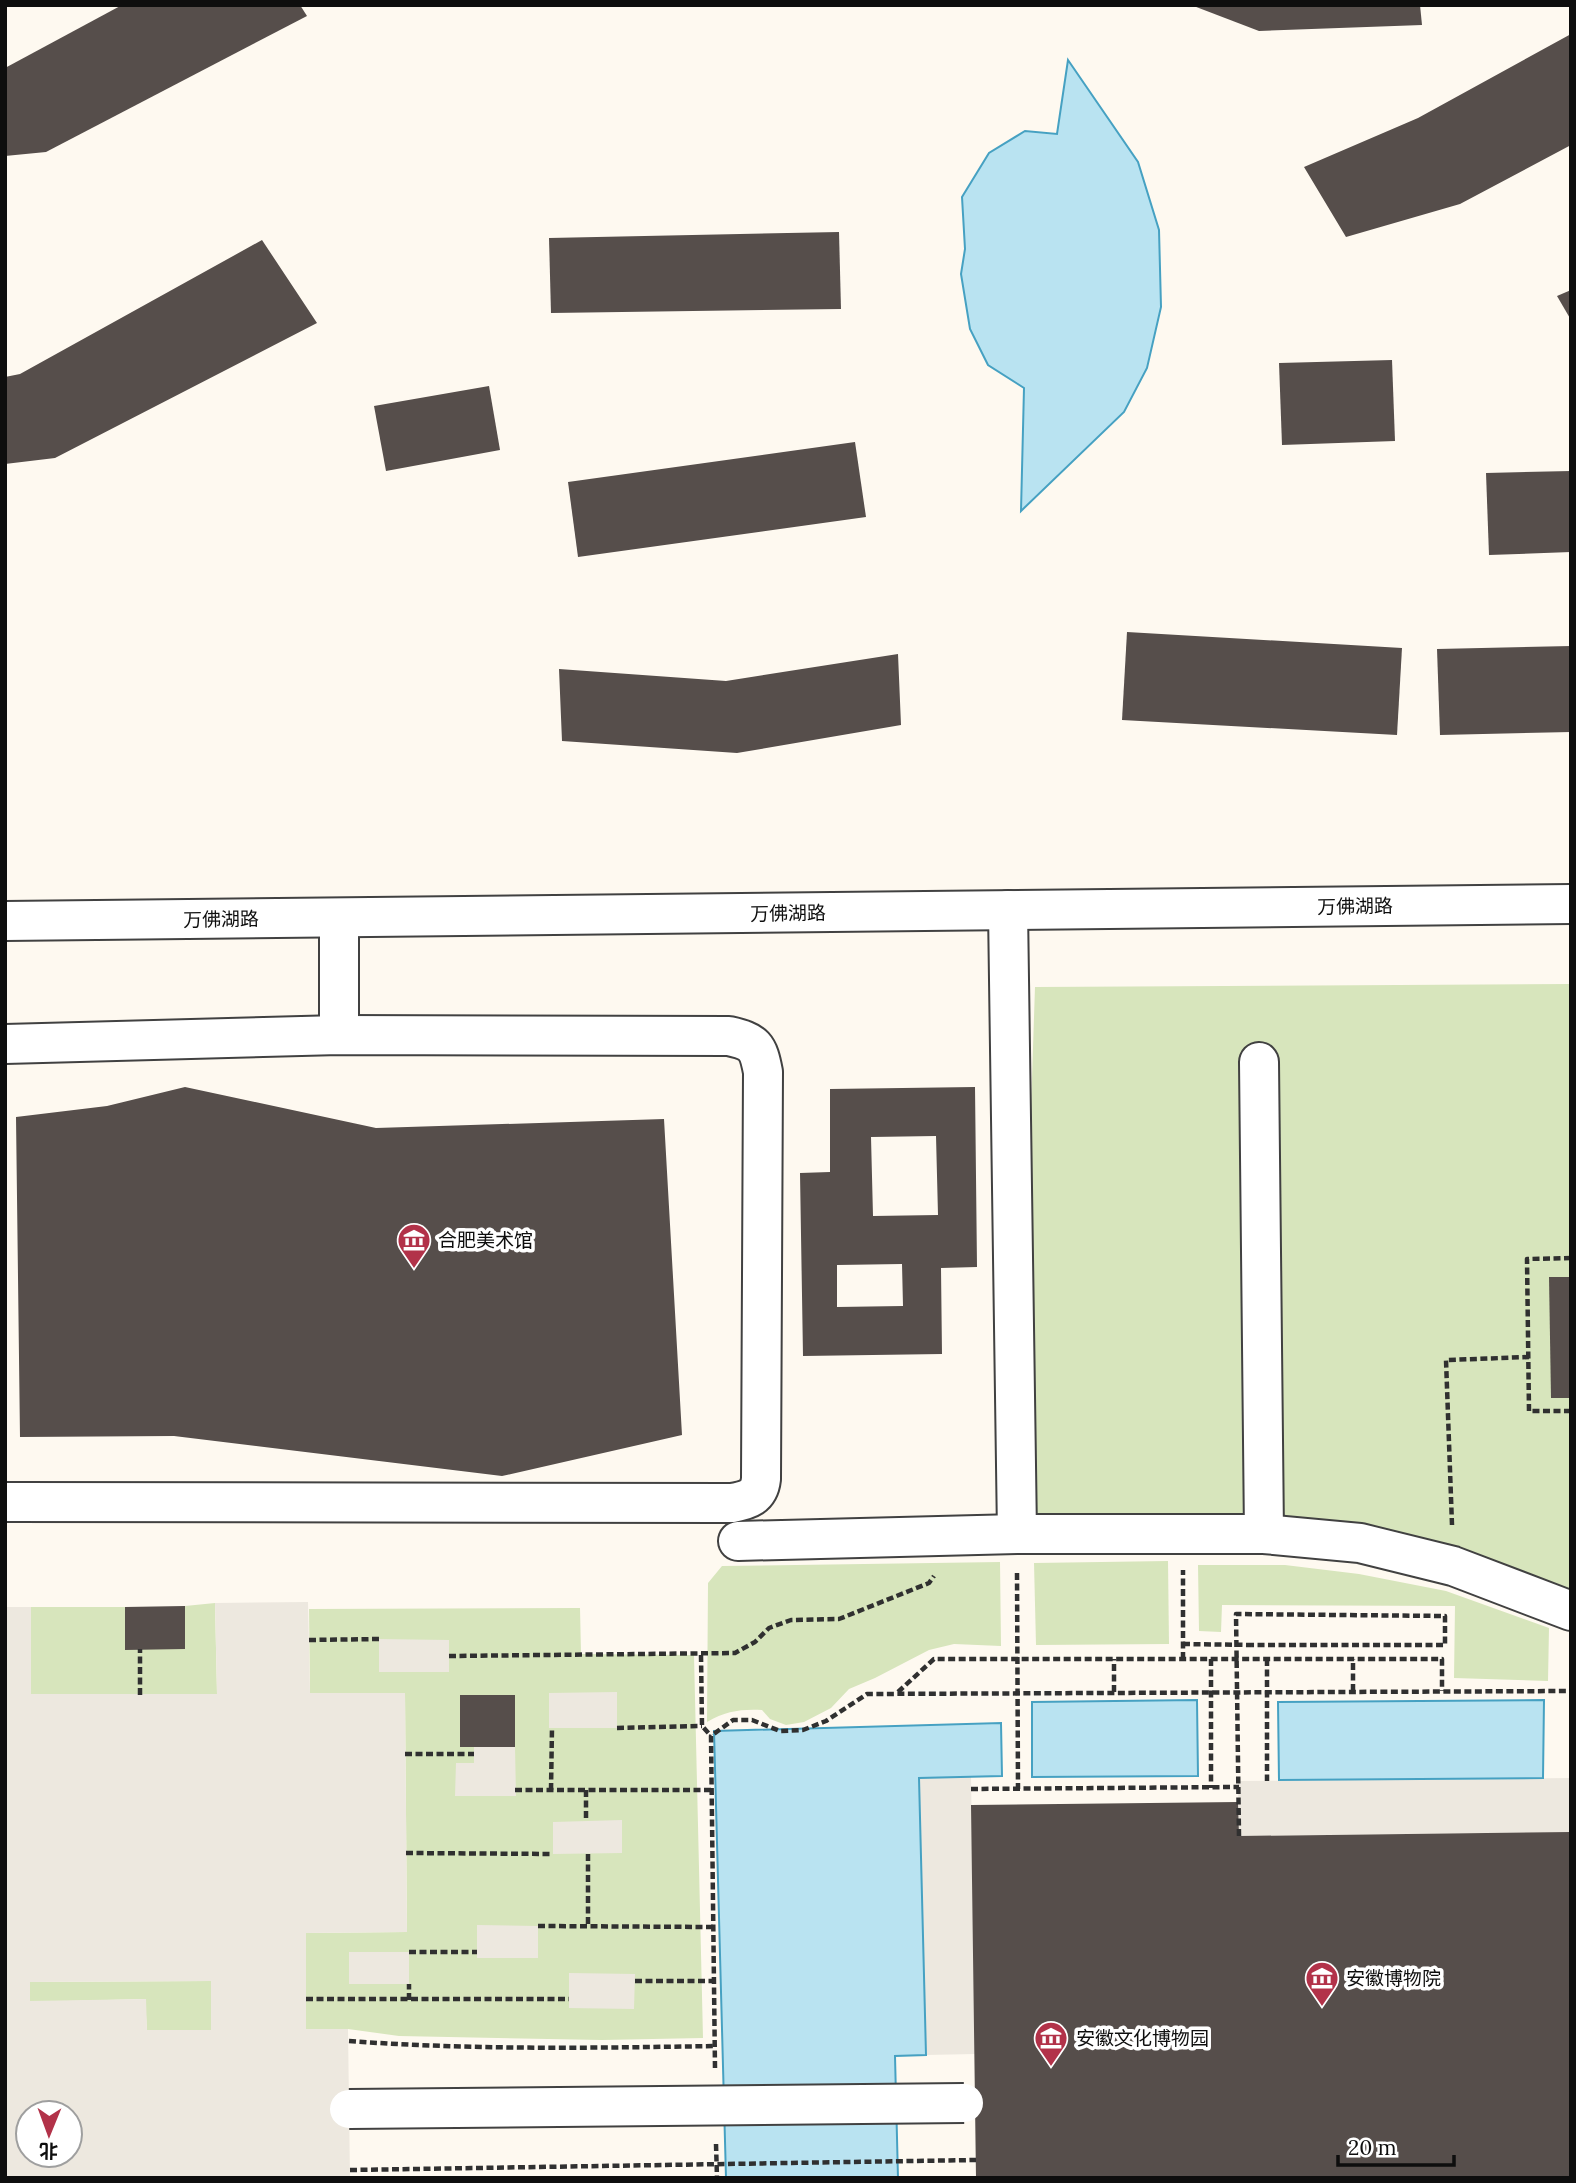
<svg xmlns="http://www.w3.org/2000/svg" width="1576" height="2183" font-family="Lora,'Noto Sans SC',serif">
<style>
.green{fill:#d7e5bc}
.plaza{fill:#ede8df;fill-rule:evenodd}
.water{fill:#b9e3f1;stroke:#46a1c2;stroke-width:2}
.building{fill:#564e4b;fill-rule:evenodd}
.lines{fill:none;stroke-linecap:round;stroke-linejoin:round}
.minor-casing{stroke:#414141;stroke-width:42}
.path{stroke:#303030;stroke-width:4.5;stroke-dasharray:7 3.5;stroke-linecap:butt}
.minor{stroke:#fff;stroke-width:38}
.minor-bridge-casing{stroke:#414141;stroke-width:42;stroke-linecap:butt}
.path-bridge{stroke:#303030;stroke-width:4.5;stroke-dasharray:7 3.5;stroke-linecap:butt}
.minor-bridge{stroke:#fff;stroke-width:38}
.labels{text-anchor:middle;dominant-baseline:central;stroke-width:7;stroke-linejoin:round;paint-order:stroke}
.street-label{font-size:19px;fill:#0e0e0e;stroke:#fff}
.poi-label{font-size:19px;fill:#0e0e0e;stroke:#fff;text-anchor:start}
</style>
<rect width="100%" height="100%" fill="#fef9f0"/>
<g class="green">
<polygon points="1571,984 1571,1613 1360,1543 1017,1534 1035,987"/>
<polygon points="1168,1561 1169,1644 1036,1645 1034,1563"/>
<path d="M1000 1562 1001 1646 954 1644 929 1650 875 1678 849 1689 831 1708 804 1722 786 1725 770 1719 762 1710C741 1709 726 1711 707 1722L708 1583 722 1566Z"/>
<polygon points="1198,1565 1285,1565 1359,1574 1446,1591 1549,1628 1548,1681 1454,1678 1455,1606 1222,1605 1221,1632 1199,1631"/>
<polygon points="215,1603 217,1694 30,1694 31,1607 125,1607 125,1650 185,1606"/>
<polygon points="580,1608 581,1654 694,1655 703,2038 602,2040 399,2036 348,2029 306,2030 306,1933 407,1932 405,1693 310,1694 309,1609"/>
<polygon points="211,1981 211,2030 147,2030 145,1999 30,2002 29,1982"/>
</g>
<g class="plaza">
<path d="M308 1602 310 1693H405L407 1932 306 1933V2029H348L350 2178H5V1607H31V1694H217L215 1603ZM211 1981V2030H147L146 1999 30 2001V1982ZM28 2113H70V2155H28Z"/>
<polygon points="379,1639 449,1640 449,1672 379,1672"/>
<polygon points="617,1692 617,1728 549,1728 549,1693"/>
<polygon points="474,1747 515,1747 516,1796 455,1796 456,1763 474,1763"/>
<polygon points="971,1776 975,2054 926,2055 919,1777"/>
<polygon points="1571,1778 1571,1832 1239,1836 1238,1781"/>
<polygon points="622,1820 622,1853 553,1854 553,1822"/>
<polygon points="477,1925 538,1926 538,1958 477,1958"/>
<rect x="349" y="1952" width="60" height="32"/>
<polygon points="569,1973 635,1974 634,2009 569,2008"/>
</g>
<g class="water">
<polygon points="1068,60 1138,162 1159,230 1161,307 1147,368 1124,412 1021,511 1024,388 988,365 970,329 961,274 965,249 962,197 989,153 1025,131 1057,134"/>
<polygon points="1197,1700 1198,1776 1032,1777 1032,1702"/>
<polygon points="1544,1700 1543,1778 1279,1780 1278,1702"/>
<polygon points="1001,1723 1002,1776 919,1778 926,2055 895,2056 898,2178 726,2178 714,1731"/>
</g>
<g class="building">
<polygon points="122,5 300,5 307,16 46,152 5,156 5,68"/>
<polygon points="1191,5 1420,5 1422,25 1259,31"/>
<polygon points="1571,34 1571,145 1460,204 1346,237 1304,167 1418,118"/>
<polygon points="839,232 841,309 551,313 549,238"/>
<polygon points="262,240 317,323 55,458 5,464 5,377 20,374"/>
<polygon points="1571,290 1571,320 1557,296"/>
<polygon points="1392,360 1395,441 1282,445 1279,363"/>
<polygon points="489,386 500,450 386,471 374,406"/>
<polygon points="855,442 866,517 578,557 568,482"/>
<polygon points="1571,471 1571,552 1489,555 1486,473"/>
<polygon points="1127,632 1402,648 1397,735 1122,720"/>
<polygon points="1571,646 1571,732 1440,735 1437,649"/>
<polygon points="898,654 901,725 737,753 562,741 559,669 726,681"/>
<polygon points="185,1087 376,1128 664,1119 682,1435 502,1476 174,1436 20,1437 16,1117 107,1106"/>
<path d="M975 1087 977 1267 941 1268 942 1354 803 1356 800 1173 830 1172V1089ZM936 1136 938 1215 873 1216 871 1137ZM902 1264 903 1306 837 1307V1265Z"/>
<polygon points="1549,1277 1571,1277 1571,1398 1551,1398"/>
<polygon points="185,1606 185,1649 125,1650 125,1607"/>
<rect x="460" y="1695" width="55" height="52"/>
<polygon points="1238,1802 1239,1836 1571,1832 1571,2178 976,2178 971,1805"/>
</g>
<g class="lines">
<defs>
<g id="minor">
<polyline points="1008,910 1017,1534 1264,1534 1360,1543 1453,1566 1571,1611"/>
<polyline points="339,918 339,1035"/>
<polyline points="5,921 1571,904"/>
<path d="M5 1044 339 1035 729 1036C755 1042 758 1046 763 1072L761 1479C759 1497 748 1500 732 1503L5 1502"/>
<polyline points="1259,1062 1264,1534"/>
<polyline points="738,1541 1017,1534"/>
</g>
</defs>
<use href="#minor" class="minor-casing"/>
<g class="path">
<polyline points="1571,1258 1527,1259 1529,1411 1571,1411"/>
<polyline points="1452,1525 1446,1360 1529,1357"/>
<polyline points="1017,1573 1018,1789"/>
<polyline points="309,1640 379,1639"/>
<polyline points="1183,1644 1252,1645"/>
<polyline points="701,1655 702,1726 711,1736"/>
<polyline points="449,1656 735,1653 755,1642 769,1628 791,1620 839,1619 929,1583 934,1576"/>
<polyline points="1183,1659 1183,1570"/>
<polyline points="1211,1659 1211,1788"/>
<polyline points="1267,1659 1267,1781"/>
<polyline points="1353,1691 1353,1659"/>
<polyline points="898,1692 934,1659 1442,1659 1442,1691"/>
<polyline points="1114,1692 1114,1659"/>
<polyline points="140,1695 140,1649"/>
<polyline points="617,1728 702,1726"/>
<polyline points="405,1754 474,1754"/>
<polyline points="971,1789 1239,1787"/>
<polyline points="515,1790 712,1790"/>
<polyline points="551,1790 552,1728"/>
<polyline points="586,1790 586,1821"/>
<polyline points="406,1853 553,1854"/>
<polyline points="588,1854 588,1926"/>
<polyline points="538,1926 714,1927"/>
<polyline points="409,1952 477,1952"/>
<polyline points="635,1981 714,1981"/>
<polyline points="306,1999 569,1999"/>
<polyline points="409,2000 409,1984"/>
<path d="M349 2041C470 2050 593 2048 715 2046"/>
<polyline points="715,2068 711,1736 733,1720 752,1720 780,1731 803,1730 826,1721 867,1694 1571,1691"/>
<polyline points="716,2144 717,2178"/>
<polyline points="350,2170 976,2160"/>
</g>
<use href="#minor" class="minor"/>
<defs>
<polyline id="minor-bridge" points="349,2109 964,2103"/>
</defs>
<use href="#minor-bridge" class="minor-bridge-casing"/>
<polyline class="path-bridge" points="1239,1836 1236,1614 1445,1616 1445,1645 1252,1645"/>
<use href="#minor-bridge" class="minor-bridge"/>
</g>
<defs>
<symbol id="museum-pin" viewBox="-11 -11 22 30"><path d="M0 17L-7.5 6A9.5 9.5 0 1 1 7.5 6Z" fill="#b23249" stroke="#fff"/><path d="M0-6L6-3V-2H-6V-3ZM-5-1h2V3h-2ZM-1-1h2V3h-2ZM3-1h2V3H3ZM-6 4H6V6H-6Z" fill="#fff"/></symbol>
</defs>
<g fill-rule="evenodd">
<use href="#museum-pin" x="395" y="1221" width="38" height="52"/>
<use href="#museum-pin" x="1303" y="1959" width="38" height="52"/>
<use href="#museum-pin" x="1032" y="2019" width="38" height="52"/>
</g>
<g class="labels">
<g class="street-label">
<text transform="translate(1355 906) rotate(-1)">万佛湖路</text>
<text transform="translate(788 913) rotate(-1)">万佛湖路</text>
<text transform="translate(221 919) rotate(-1)">万佛湖路</text>
</g>
<g class="poi-label">
<text x="438" y="1240">合肥美术馆</text>
<text x="1346" y="1978">安徽博物院</text>
<text x="1076" y="2038">安徽文化博物园</text>
</g>
</g>
<rect width="1576" height="2183" fill="none" stroke="#0e0e0e" stroke-width="14"/>
<g transform="translate(49 2134) rotate(181)"><circle r="33" fill="#ffffff" stroke="#9f9f9f" stroke-width="2"/>
<path d="M0-5L12 26L0 18L-12 26Z" fill="#b23249"/>
<text y="-10" font-size="19" font-weight="bold" text-anchor="middle" fill="#0e0e0e">北</text>
</g>
<path d="M1338 2155v10h116v-10" fill="none" stroke="#0e0e0e" stroke-width="3.5"/>
<text x="1348" y="2155" font-size="21" fill="#0e0e0e" stroke="#ffffff" stroke-width="5" paint-order="stroke">20 m</text>
</svg>
